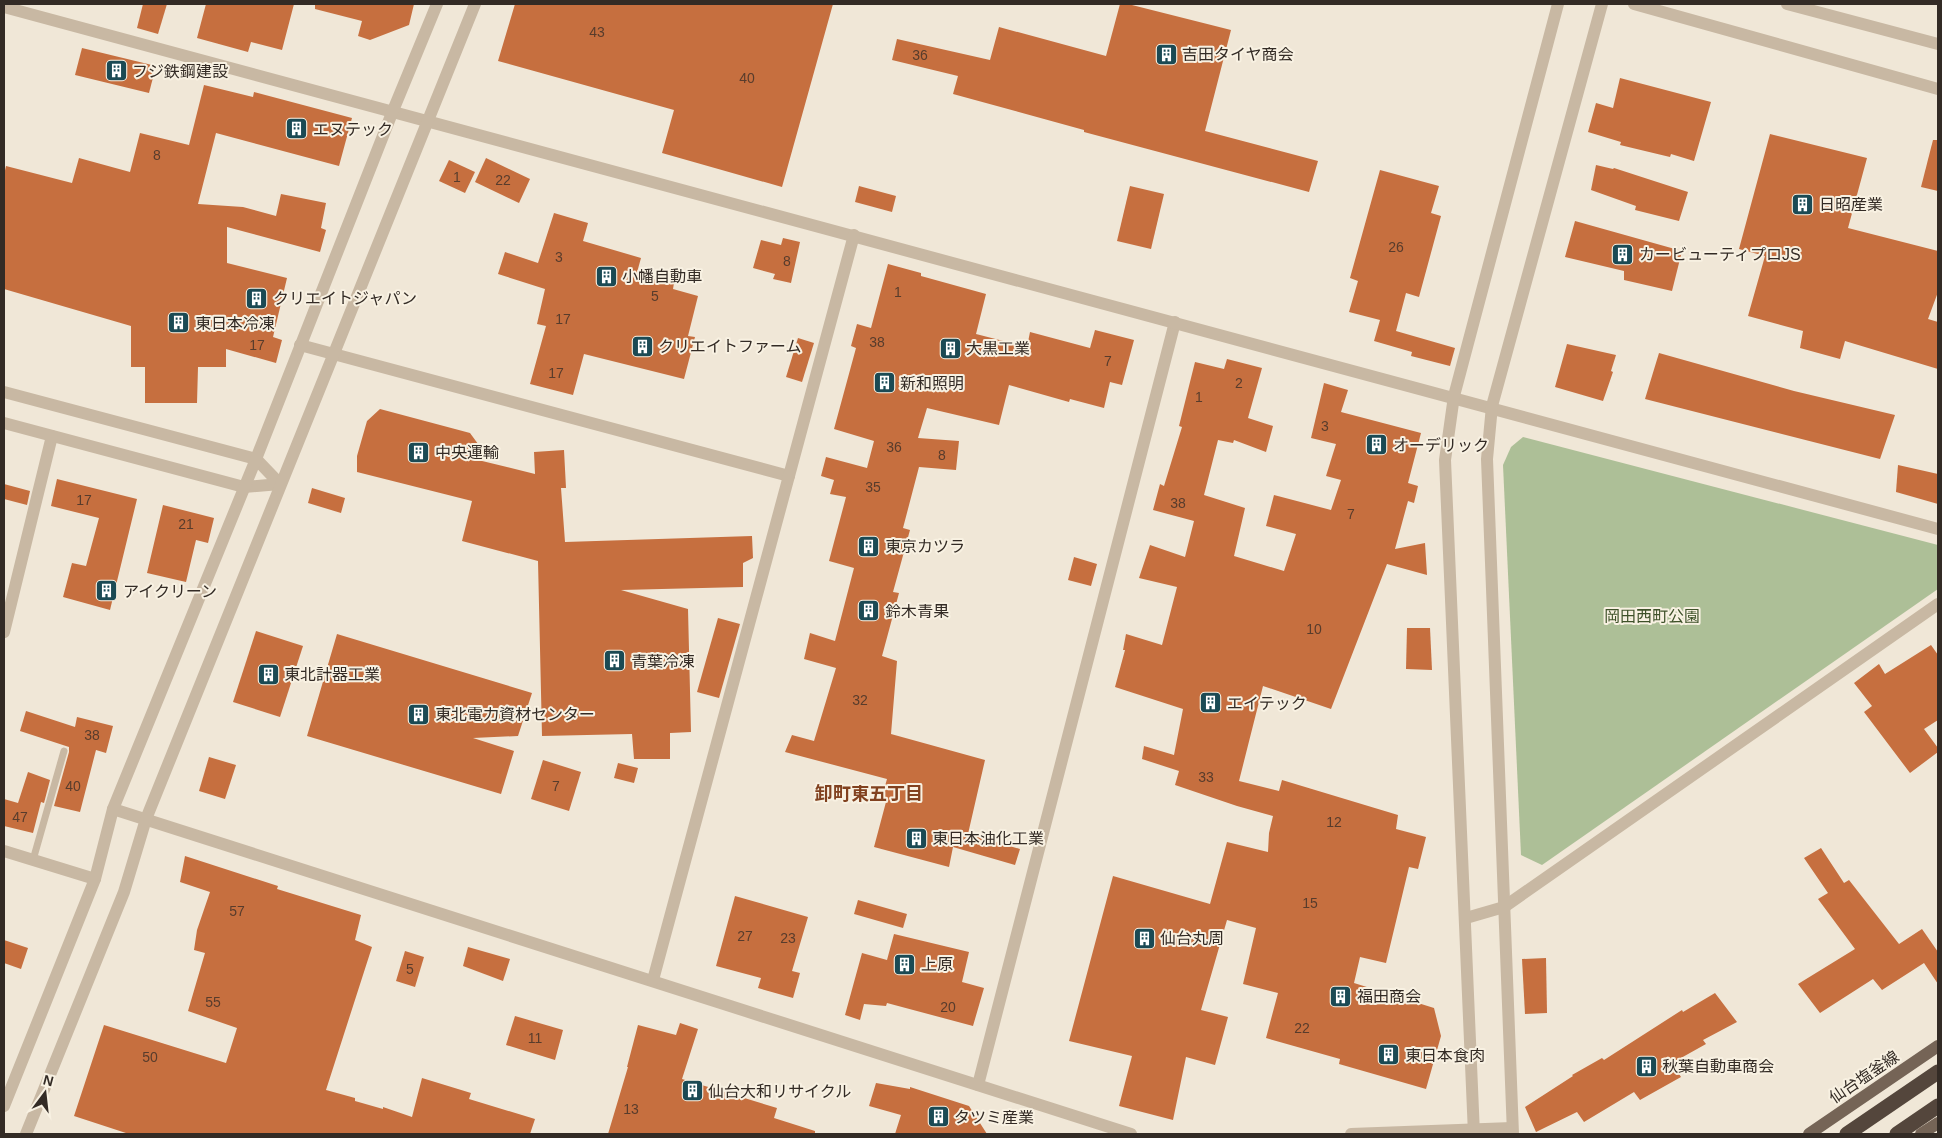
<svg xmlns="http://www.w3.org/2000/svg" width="1942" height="1138" font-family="Helvetica,'Noto Sans JP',sans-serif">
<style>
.green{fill:#adbf97}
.building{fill:#c66f3f}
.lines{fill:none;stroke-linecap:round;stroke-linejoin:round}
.service{stroke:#c8b8a3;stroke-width:7}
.minor{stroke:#c8b8a3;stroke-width:12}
.tertiary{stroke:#c8b8a3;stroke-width:12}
.primary{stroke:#756456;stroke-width:12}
.motorway{stroke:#54463c;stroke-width:15}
.labels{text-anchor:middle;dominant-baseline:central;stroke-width:4;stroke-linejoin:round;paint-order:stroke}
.number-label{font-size:14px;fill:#583c2c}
.poi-label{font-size:16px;fill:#332b25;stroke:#f8f1e2;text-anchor:start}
.park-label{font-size:16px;fill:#3e5129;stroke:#f8f1e2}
.street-label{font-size:16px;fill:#332b25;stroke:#f8f1e2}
.neighbourhood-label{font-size:18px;font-weight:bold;fill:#81411f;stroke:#f8f1e2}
</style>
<rect width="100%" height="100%" fill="#f0e7d7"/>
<polygon class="green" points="1523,437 1938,545 1938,589 1542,865 1521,855 1503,465 1511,447"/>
<g class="building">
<polygon points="143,4 167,4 158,34 137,28"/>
<polygon points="206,4 294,4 282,50 251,42 248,52 197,38"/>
<polygon points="315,4 414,4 409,25 370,40 358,36 362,21 315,9"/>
<polygon points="515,4 833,4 782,187 662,153 674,110 498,61"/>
<polygon points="1120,4 1128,4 1231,30 1205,131 1318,161 1309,192 1084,132 1084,130 953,94 958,76 892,60 897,39 990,60 999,27 1106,56"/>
<polygon points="82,48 156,66 149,93 75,75"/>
<polygon points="1620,78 1711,102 1694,161 1671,154 1670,157 1620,145 1621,142 1588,132 1596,103 1613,108"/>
<polygon points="204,85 253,97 254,92 352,118 339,166 216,133 198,204 243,207 276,216 281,194 326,203 321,228 326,230 320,252 227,227 227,263 287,278 273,337 282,340 276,363 226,349 226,367 198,367 197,403 145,403 145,367 131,367 131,326 4,289 4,175 6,166 72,183 79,158 130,172 140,133 189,145"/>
<polygon points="1770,134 1867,158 1848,228 1938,251 1938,292 1928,319 1938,322 1938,369 1845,341 1840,359 1800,348 1803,331 1748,316 1765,256 1739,249"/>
<polygon points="1933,140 1938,140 1938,191 1921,187"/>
<polygon points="486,158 530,179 519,203 475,182"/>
<polygon points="449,160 475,172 465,193 439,181"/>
<polygon points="1596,165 1613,169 1614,168 1688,192 1679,221 1635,210 1636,206 1591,190"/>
<polygon points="1380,170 1439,186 1431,213 1441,216 1419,297 1406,293 1396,331 1455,348 1450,366 1411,356 1412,352 1374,341 1380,320 1349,312 1358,281 1350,278"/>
<polygon points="859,186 896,196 892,212 855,202"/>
<polygon points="1130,186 1164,194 1151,249 1117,241"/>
<polygon points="554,213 588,223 583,241 641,258 636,276 674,283 673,289 698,296 688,336 695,337 684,379 584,354 573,395 530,384 546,326 537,324 545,289 498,274 505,252 538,263"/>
<polygon points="1575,221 1682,251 1672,291 1624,280 1624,271 1565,257"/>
<polygon points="783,238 800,242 791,283 773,279 775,274 753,268 761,240 781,245"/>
<polygon points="888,264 921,273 921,276 986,294 976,334 1027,347 1030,332 1090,348 1095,330 1134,340 1122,385 1110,382 1104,408 1070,399 1069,402 1009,385 999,425 927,408 918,438 959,441 956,470 919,467 903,528 910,530 893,592 899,593 882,656 897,661 891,734 985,760 968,834 1020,849 1015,865 953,847 949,867 874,847 886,802 881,800 887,779 785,752 792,735 814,741 836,668 804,659 810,633 835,641 854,568 829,561 846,497 830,494 834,480 821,476 826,457 867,468 874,441 834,429 856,348 851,346 857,324 871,328"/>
<polygon points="798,338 814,343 802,382 786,377"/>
<polygon points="1567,344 1616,355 1611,371 1613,372 1603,401 1555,387"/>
<polygon points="1659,353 1794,391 1895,415 1880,459 1645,399"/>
<polygon points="1227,359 1262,368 1248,418 1273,426 1266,452 1234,440 1233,443 1218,440 1204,495 1245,508 1234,556 1284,571 1296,534 1266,526 1274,495 1331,510 1341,480 1326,476 1336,444 1311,438 1324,383 1348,390 1341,412 1421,433 1408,483 1418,486 1414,503 1408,501 1395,549 1425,543 1427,575 1387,564 1331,709 1263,686 1239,781 1279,791 1282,780 1398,815 1396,829 1426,837 1418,869 1409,867 1386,963 1360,957 1354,983 1434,1008 1441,1036 1426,1089 1339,1064 1340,1059 1266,1038 1278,993 1243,984 1256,928 1227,920 1201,1010 1228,1017 1215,1065 1186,1057 1173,1120 1119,1106 1132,1056 1069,1041 1113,876 1210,904 1227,842 1268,852 1269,833 1273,816 1237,806 1175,785 1179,771 1142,759 1144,746 1174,755 1183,709 1115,687 1125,650 1123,650 1126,634 1162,645 1177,587 1139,578 1150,545 1185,557 1194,521 1153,510 1160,484 1164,486 1182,427 1179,426 1195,362 1224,369"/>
<polygon points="380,409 470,433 481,448 478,460 535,474 534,452 564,450 566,488 561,488 565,542 752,536 753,558 743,563 743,587 621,590 688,609 691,732 670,733 670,759 634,759 632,734 542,736 538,561 462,541 472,501 357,472 357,456 367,421"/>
<polygon points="1898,465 1938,474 1938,504 1896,492"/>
<polygon points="57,479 137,499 110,610 63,597 72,563 86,566 99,518 51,506"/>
<polygon points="4,484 30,491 27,505 4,499"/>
<polygon points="312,488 345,498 341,513 308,503"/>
<polygon points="163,505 214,518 208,543 196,540 186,582 147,573"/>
<polygon points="1074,557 1097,564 1091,586 1068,580"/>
<polygon points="718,618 740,624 719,698 697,692"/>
<polygon points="1407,628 1430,628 1432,670 1406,669"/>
<polygon points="256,631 303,646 280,717 233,702"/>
<polygon points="337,634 532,693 518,736 473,738 514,751 501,794 307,736"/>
<polygon points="1931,645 1938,655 1938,720 1924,729 1938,748 1938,752 1910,773 1864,712 1872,706 1854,683 1879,664 1885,674"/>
<polygon points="26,711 75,727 77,717 113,726 106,753 96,750 80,812 54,806 69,752 69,747 20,731"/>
<polygon points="209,757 236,765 225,799 199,791"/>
<polygon points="543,760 581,772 569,811 531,799"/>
<polygon points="618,763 638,768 634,783 614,778"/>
<polygon points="28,772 50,780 44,803 41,802 33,833 4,826 4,799 18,803"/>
<polygon points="1821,848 1844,883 1849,880 1899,944 1922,929 1938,952 1938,984 1924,963 1882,990 1873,979 1820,1013 1798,984 1855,949 1818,899 1828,893 1804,858"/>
<polygon points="185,856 278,886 277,889 361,915 355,940 372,947 326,1090 355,1098 355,1101 383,1109 383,1107 412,1117 422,1078 471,1093 469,1099 535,1119 530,1134 129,1134 74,1116 104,1025 226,1063 237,1028 188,1011 205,953 194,950 197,930 210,892 180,882"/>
<polygon points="735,896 808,917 792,971 800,973 793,998 758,988 761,978 716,966"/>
<polygon points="858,900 907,914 903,928 854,914"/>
<polygon points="894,934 969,952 962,982 984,988 973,1026 887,1003 886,1006 864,1004 860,1020 845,1015 862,953 887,960"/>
<polygon points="4,940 28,948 21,969 4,963"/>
<polygon points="468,947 510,959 503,981 463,966"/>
<polygon points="405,951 424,957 415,987 396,981"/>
<polygon points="1546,958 1547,1013 1525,1014 1522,959"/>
<polygon points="1715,993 1737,1022 1703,1040 1706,1044 1672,1063 1681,1077 1640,1100 1634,1092 1584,1122 1577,1112 1536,1132 1525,1107 1573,1076 1572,1075 1602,1058 1604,1060 1682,1010 1683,1012"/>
<polygon points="515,1016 563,1030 555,1060 506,1045"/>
<polygon points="680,1023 698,1029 682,1079 777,1108 774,1118 815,1131 815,1134 608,1134 628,1067 627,1067 638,1025 676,1035"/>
<polygon points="876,1083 910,1089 910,1087 969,1106 987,1134 895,1134 901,1115 869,1106"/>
</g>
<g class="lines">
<polyline class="service" points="33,860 64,751"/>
<g class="minor">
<polyline points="4,632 52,436"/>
<polyline points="4,851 95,879"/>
<polyline points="978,1085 1175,322"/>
</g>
<g class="tertiary">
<polyline points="1634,4 1938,89"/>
<polyline points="1787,4 1938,44"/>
<path d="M4 7C648 183 1294 352 1938 529"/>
<polyline points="300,345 789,476"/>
<polyline points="4,392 256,459 280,484"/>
<polyline points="4,423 244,487 280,484"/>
<polyline points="113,809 1131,1134"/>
<polyline points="1466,918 1504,907 1938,604"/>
<polyline points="653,980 854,235"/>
<polyline points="4,1106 95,879 113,809 256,459 392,113 437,4"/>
<polyline points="26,1134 124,892 146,819 475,4"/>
<polyline points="1351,1134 1512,1128"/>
<polyline points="1474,1134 1445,460 1454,396 1558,4"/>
<polyline points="1513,1134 1487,459 1492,406 1602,4"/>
</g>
<g class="primary">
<polyline points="1809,1134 1938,1046"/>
<polyline points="1921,1134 1938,1123"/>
</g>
<g class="motorway">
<polyline points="1847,1134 1938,1072"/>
<polyline points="1897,1134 1938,1106"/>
</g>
</g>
<defs>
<symbol id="building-square" viewBox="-11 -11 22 22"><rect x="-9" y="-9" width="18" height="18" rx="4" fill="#1b4a54" stroke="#f8f1e2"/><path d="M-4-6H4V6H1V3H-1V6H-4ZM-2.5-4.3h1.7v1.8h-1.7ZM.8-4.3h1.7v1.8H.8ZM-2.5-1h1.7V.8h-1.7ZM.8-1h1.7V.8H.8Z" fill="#fff"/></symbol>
</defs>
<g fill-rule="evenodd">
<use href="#building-square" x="1154" y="42" width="25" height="25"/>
<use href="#building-square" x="104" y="58" width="25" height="25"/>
<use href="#building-square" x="284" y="116" width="25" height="25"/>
<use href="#building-square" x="1790" y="192" width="25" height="25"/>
<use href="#building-square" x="1610" y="242" width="25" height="25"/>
<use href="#building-square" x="594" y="264" width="25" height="25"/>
<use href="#building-square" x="244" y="286" width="25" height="25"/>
<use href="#building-square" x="166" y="310" width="25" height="25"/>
<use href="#building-square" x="630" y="334" width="25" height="25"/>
<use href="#building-square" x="938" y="336" width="25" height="25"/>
<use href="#building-square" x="872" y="370" width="25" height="25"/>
<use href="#building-square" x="1364" y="432" width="25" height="25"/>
<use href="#building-square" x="406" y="440" width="25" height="25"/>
<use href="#building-square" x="856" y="534" width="25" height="25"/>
<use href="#building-square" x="94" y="578" width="25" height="25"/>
<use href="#building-square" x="856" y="598" width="25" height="25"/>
<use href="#building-square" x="602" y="648" width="25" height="25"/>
<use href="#building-square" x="256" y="662" width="25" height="25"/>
<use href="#building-square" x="1198" y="690" width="25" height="25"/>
<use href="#building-square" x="406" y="702" width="25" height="25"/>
<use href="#building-square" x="904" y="826" width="25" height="25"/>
<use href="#building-square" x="1132" y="926" width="25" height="25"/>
<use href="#building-square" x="892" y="952" width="25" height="25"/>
<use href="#building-square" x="1328" y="984" width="25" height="25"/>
<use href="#building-square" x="1376" y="1042" width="25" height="25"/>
<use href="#building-square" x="1634" y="1054" width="25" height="25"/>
<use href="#building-square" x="680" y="1078" width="25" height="25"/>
<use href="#building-square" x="926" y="1104" width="25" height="25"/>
</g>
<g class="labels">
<g class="number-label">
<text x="597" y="32">43</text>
<text x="920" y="55">36</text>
<text x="747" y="78">40</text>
<text x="157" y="155">8</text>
<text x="457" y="177">1</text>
<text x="503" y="180">22</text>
<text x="1396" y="247">26</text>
<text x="559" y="257">3</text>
<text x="787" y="261">8</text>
<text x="898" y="292">1</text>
<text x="655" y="296">5</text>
<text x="563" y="319">17</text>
<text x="877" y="342">38</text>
<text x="257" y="345">17</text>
<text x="1108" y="361">7</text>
<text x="556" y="373">17</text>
<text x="1239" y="383">2</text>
<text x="1199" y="397">1</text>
<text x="1325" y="426">3</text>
<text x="894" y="447">36</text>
<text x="942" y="455">8</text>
<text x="873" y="487">35</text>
<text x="84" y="500">17</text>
<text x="1178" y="503">38</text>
<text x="1351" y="514">7</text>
<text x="186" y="524">21</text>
<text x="1314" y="629">10</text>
<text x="860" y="700">32</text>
<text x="92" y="735">38</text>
<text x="1206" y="777">33</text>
<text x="73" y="786">40</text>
<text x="556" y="786">7</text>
<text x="20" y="817">47</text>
<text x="1334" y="822">12</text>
<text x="1310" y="903">15</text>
<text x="237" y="911">57</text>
<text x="745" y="936">27</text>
<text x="788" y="938">23</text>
<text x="410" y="969">5</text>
<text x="213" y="1002">55</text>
<text x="948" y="1007">20</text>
<text x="1302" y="1028">22</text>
<text x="535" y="1038">11</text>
<text x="150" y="1057">50</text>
<text x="631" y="1109">13</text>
</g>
<g class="poi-label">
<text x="1182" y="54">吉田タイヤ商会</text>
<text x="132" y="71">フジ鉄鋼建設</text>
<text x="313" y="129">エヌテック</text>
<text x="1819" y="204">日昭産業</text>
<text x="1639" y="254">カービューティプロJS</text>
<text x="622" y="276">小幡自動車</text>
<text x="273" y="298">クリエイトジャパン</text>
<text x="195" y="323">東日本冷凍</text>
<text x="658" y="346">クリエイトファーム</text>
<text x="966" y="348">大黒工業</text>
<text x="900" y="383">新和照明</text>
<text x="1393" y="445">オーデリック</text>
<text x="435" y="452">中央運輸</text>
<text x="885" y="546">東京カツラ</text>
<text x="123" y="591">アイクリーン</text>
<text x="885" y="611">鈴木青果</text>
<text x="631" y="661">青葉冷凍</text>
<text x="284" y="674">東北計器工業</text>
<text x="1227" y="703">エイテック</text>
<text x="435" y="714">東北電力資材センター</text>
<text x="932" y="838">東日本油化工業</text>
<text x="1160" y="938">仙台丸周</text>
<text x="921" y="964">上原</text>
<text x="1357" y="996">福田商会</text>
<text x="1405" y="1055">東日本食肉</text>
<text x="1662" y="1066">秋葉自動車商会</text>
<text x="708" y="1091">仙台大和リサイクル</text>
<text x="954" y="1117">タツミ産業</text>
</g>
<g class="park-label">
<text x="1652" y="616">岡田西町公園</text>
</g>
<g class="street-label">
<text transform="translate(1864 1077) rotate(-34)">仙台塩釜線</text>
</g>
<g class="neighbourhood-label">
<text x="869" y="794">卸町東五丁目</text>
</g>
</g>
<rect width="1942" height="1138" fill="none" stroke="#332b25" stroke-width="10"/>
<g transform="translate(45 1093) rotate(15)" stroke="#f8f1e2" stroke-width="4" paint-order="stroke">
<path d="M0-4L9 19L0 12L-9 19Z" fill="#332b25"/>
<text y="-8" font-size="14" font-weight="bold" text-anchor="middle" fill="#332b25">N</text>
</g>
</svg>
